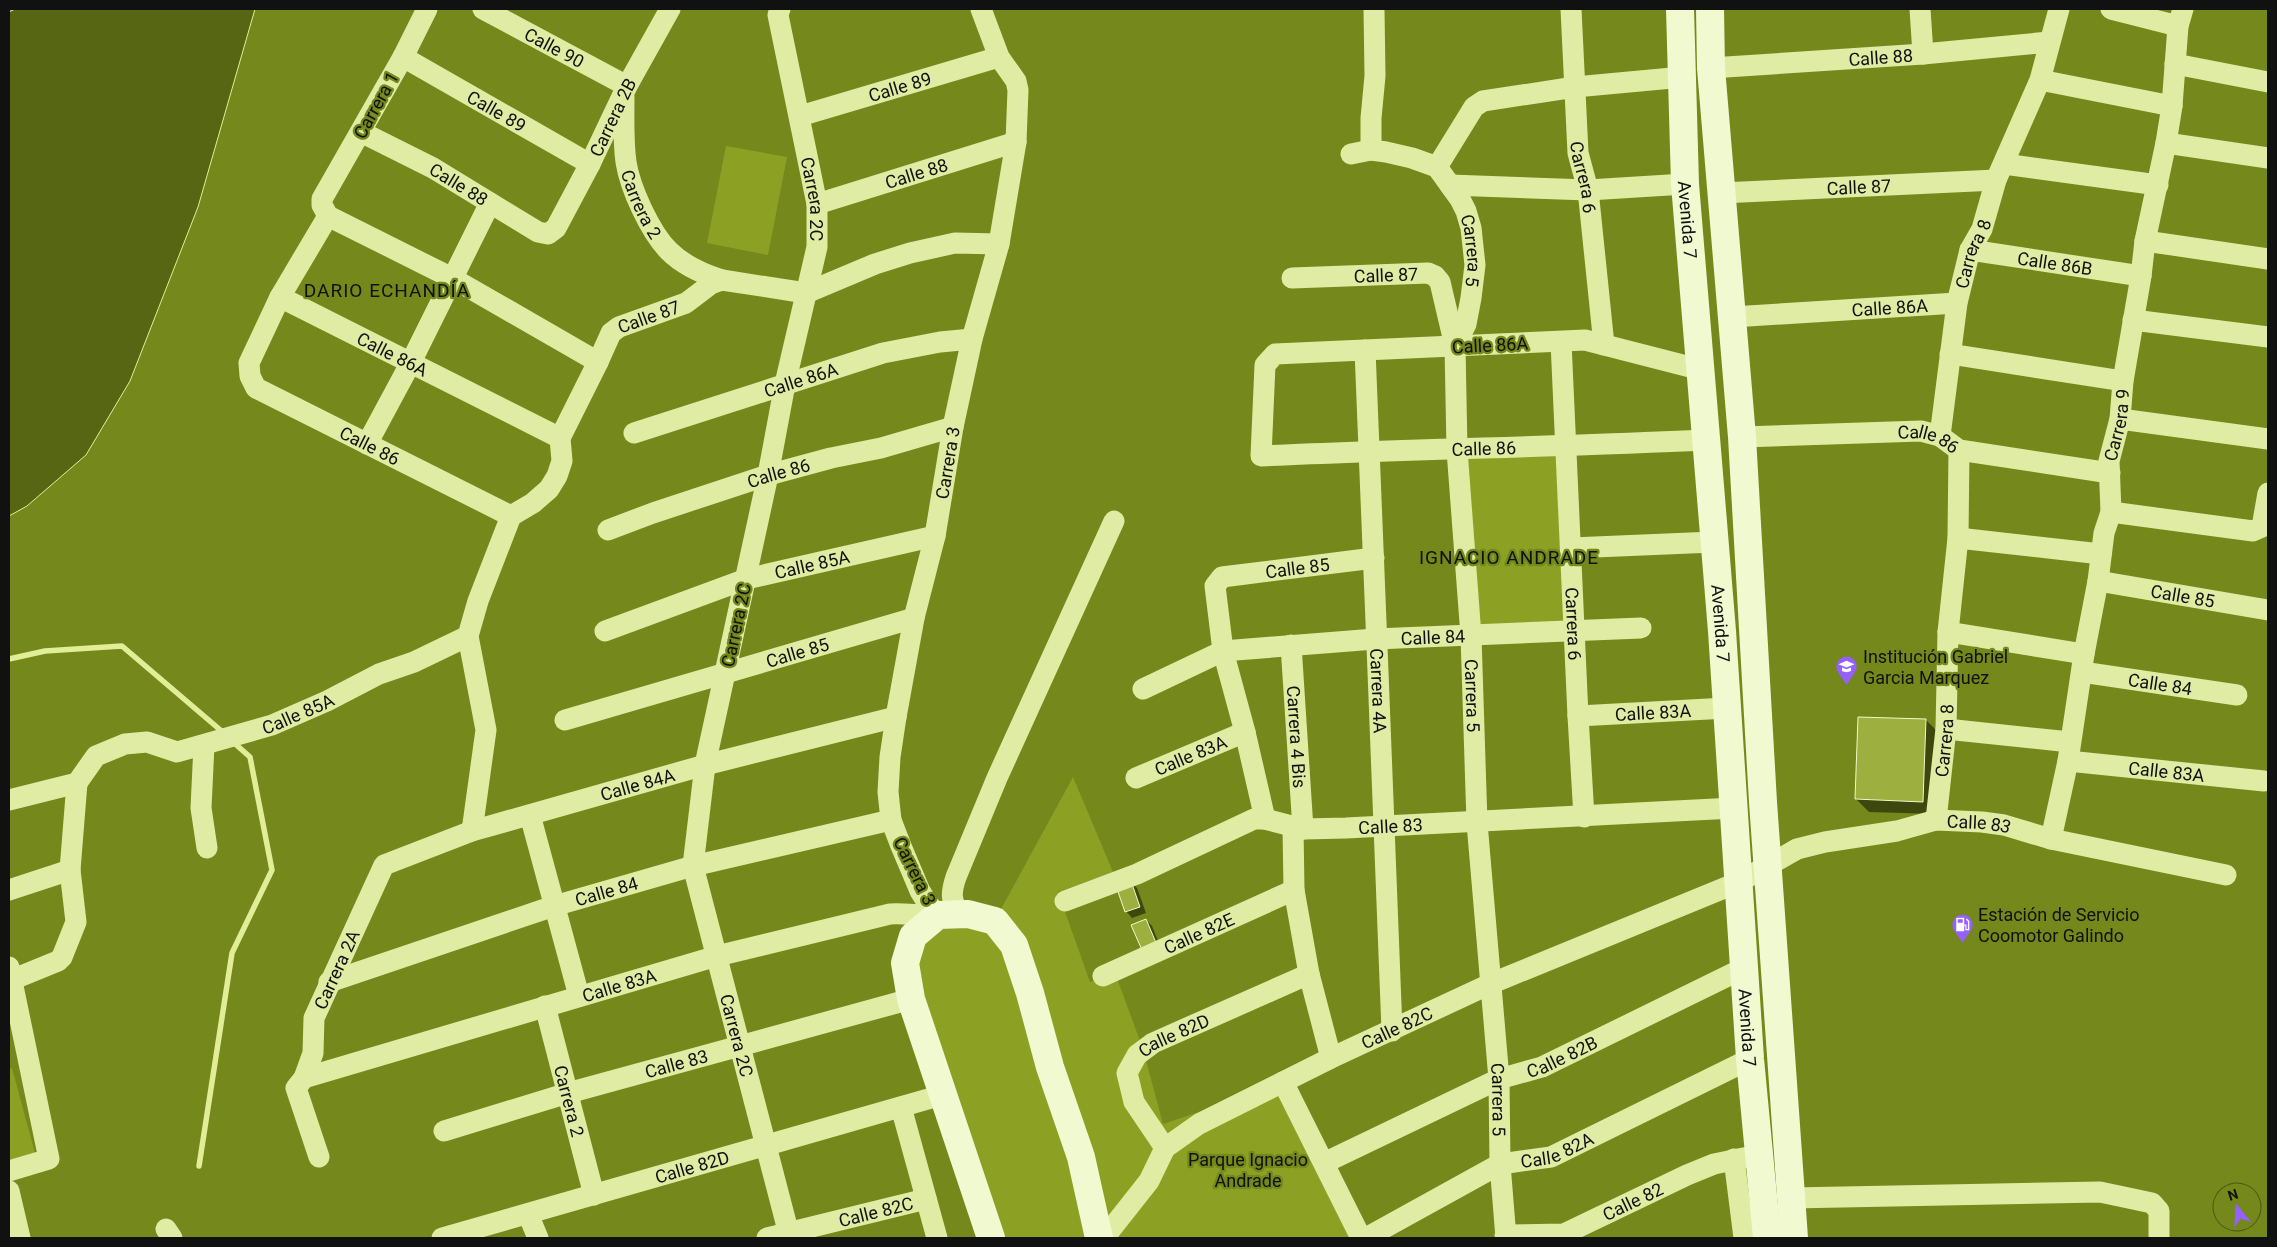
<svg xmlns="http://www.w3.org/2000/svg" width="2277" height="1247" font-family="Roboto,sans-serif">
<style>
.green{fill:#8ca124}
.water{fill:#566612;stroke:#e1ee97}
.shadow{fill:#0007}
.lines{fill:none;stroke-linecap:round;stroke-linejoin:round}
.stream{stroke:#e1ee97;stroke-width:5.5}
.building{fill:#9caf3f;stroke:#f1f9c9}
.street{stroke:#e0eca4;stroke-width:21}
.secondary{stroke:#f1f9d0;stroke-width:28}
.labels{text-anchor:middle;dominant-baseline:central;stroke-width:4.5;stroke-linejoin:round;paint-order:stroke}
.street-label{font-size:18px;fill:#111;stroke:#74881b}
.poi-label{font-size:18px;fill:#111;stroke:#74881b;text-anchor:start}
.park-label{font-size:18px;fill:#111;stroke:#74881b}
.neighbourhood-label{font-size:19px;letter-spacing:1px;fill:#111;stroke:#74881b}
</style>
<rect width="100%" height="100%" fill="#74881b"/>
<g class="green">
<polygon points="726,146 787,157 768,255 707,243"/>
<polygon points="1564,449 1572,629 1474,633 1460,452"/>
<polygon points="1073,777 1113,872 1058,892 1090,982 1115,973 1143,1049 1163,1124 1283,1084 1359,1238 992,1238 913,998 914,937 938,917 994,922"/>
<polygon points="12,1068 36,1157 9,1164 9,1069"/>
</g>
<polygon class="water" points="15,9 255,9 198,207 130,381 86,455 27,506 9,516 9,12"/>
<g class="shadow">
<polygon points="1926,720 1939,733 1936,814 1869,812 1856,799"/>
<polygon points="1131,882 1137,888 1146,913 1132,918 1126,911"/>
<polygon points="1146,920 1152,926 1162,951 1149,956"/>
</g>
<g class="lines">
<g class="stream">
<polyline points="9,659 45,651 122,646 225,734"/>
<polyline points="199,1166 232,953 272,870 250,757 233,742"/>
</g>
</g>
<g class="building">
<polygon points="1858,717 1926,719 1923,802 1855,799"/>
<polygon points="1131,881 1140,907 1125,912 1116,886"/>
<polygon points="1146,919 1157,945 1142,950 1131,925"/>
</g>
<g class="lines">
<g class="street">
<path id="s1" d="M427 9 403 57 322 199V205L328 216 452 278 598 362 611 333 619 327 686 303 711 284 722 280 806 293 875 264 910 253 955 243 999 244"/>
<path id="s2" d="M483 9 627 86"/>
<path id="s3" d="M780 9 778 15 817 204V247L785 384 768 475 705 765 693 866 790 1238"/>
<path id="s4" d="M1571 9 1578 153 1588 190 1604 345"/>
<polyline points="1920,9 1923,54"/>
<polyline points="2111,9 2178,26"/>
<path id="s5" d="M403 57 590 164"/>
<polyline points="2175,64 2268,82"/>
<path id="s6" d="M1711 68 1923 54 2049 42"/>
<polyline points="2040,80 2172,106"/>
<path id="s7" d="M624 97C624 119 623 141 626 162 630 188 650 232 669 251 683 265 703 274 722 280"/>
<path id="s8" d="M800 116 999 57"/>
<path id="s9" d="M361 132 433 168 538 232 548 234 556 228 590 164 627 86 670 9"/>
<polyline points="2166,143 2268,158"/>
<polyline points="1371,150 1371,118 1375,76 1374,9"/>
<path id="s10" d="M1351 154 1371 150 1386 152 1412 158 1437 167 1460 199 1466 211 1471 228 1475 265 1471 298 1466 324 1455 346 1457 450 1471 636 1477 823 1499 1079 1500 1164 1506 1238"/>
<polyline points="2004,164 2158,185"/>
<polyline points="1437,167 1474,107 1483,101 1575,87 1683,77"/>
<polyline points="1450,185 1588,190 1685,184"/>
<path id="s11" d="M1721 193 1996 180"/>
<path id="s12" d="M817 204 1016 142"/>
<path id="s13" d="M328 216 280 297 249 363 250 376 256 388 511 516"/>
<polyline points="2145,241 2268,259"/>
<path id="s14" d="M1970 250 2141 276"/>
<path id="s15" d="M1292 278 1428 273 1435 276 1440 282 1455 346"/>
<path id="s16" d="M280 297 560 438"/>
<path id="s17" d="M1732 317 1957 303"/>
<polyline points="2133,320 2268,337"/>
<path id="s18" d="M1561 342 1578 716 1584 817"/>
<path id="s19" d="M1365 350C1373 577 1385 804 1392 1031"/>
<polyline points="1950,354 2123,381"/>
<path id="s20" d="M1702 370 1585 340 1275 354 1265 365 1261 456C1410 449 1558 447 1706 440"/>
<polyline points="2120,419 2268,439"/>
<path id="s21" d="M634 433 883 353 940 342 972 339"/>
<path id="s22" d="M1940 436 1957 303 1970 250 1982 229 1996 180 2040 80 2059 9"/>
<path id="s23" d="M1742 437 1921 431 1940 436 1959 450 2110 473"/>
<polyline points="367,444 410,364 490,203"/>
<polyline points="2111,512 2253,531 2262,527 2268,493"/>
<polyline points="511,516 533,503 549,489 557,476 562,461 560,438 598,362"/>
<path id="s24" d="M608 530 653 513 768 475 831 458 881 448 953 427"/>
<polyline points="1958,538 2101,554"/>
<polyline points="1571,548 1714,542"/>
<path id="s25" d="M2098 581 2268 610"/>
<path id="s26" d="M605 631 746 579 935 536"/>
<polyline points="1948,632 2084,654"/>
<polyline points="468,636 486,730 472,831"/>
<path id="s27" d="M1291 645 1303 829"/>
<path id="s28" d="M2082 672 2237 695"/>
<path id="s29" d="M1143 689 1223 651 1375 639 1641 628"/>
<path id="s30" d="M1578 716 1727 708"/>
<path id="s31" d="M565 720 914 618"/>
<polyline points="1946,729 2070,742"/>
<polyline points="204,745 201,808 207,848"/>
<path id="s32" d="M2068 761 2264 781"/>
<path id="s33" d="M1136 778 1245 732"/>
<path id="s34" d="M9 800 77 783 96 756 125 744 147 742 177 752 272 725 327 701 379 674 414 662 468 636 478 601 511 516"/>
<polyline points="530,815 579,996"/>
<path id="s35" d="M1265 819 1245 732 1223 651 1215 586 1222 577 1374 558"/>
<path id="s36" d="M1936 820 1946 729 1948 632 1958 538 1959 450"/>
<polyline points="1293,828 1294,890 1309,974 1331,1058"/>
<path id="s37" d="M2051 839 2068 761 2084 654 2098 581 2104 533 2111 512 2109 461 2120 419 2123 381 2141 276 2145 241 2166 143 2172 106 2178 26 2183 9"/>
<polyline points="9,890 70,870"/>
<path id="s38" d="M1065 901 1137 874 1254 819H1265L1303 829 1346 828 1734 808"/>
<path d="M960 914C950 901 951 892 956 877L997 778 1114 521"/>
<path id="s39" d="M938 915 928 904 920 891 901 846 891 820 888 792 890 757 896 717 914 618 935 536 953 427 972 339 999 244 1016 142 1018 90 1016 81 999 57 981 9"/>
<polyline points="9,967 49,1159 9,1171"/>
<path id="s40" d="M1103 976 1294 890"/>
<polyline points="9,981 58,961 62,957 76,922 70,870 77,783"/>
<path id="s41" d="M329 982 554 906 693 866 891 820"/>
<path id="s42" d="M545 1006 594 1195"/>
<path id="s43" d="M304 1078 313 1053 314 1018 384 865 472 831 705 765 896 717"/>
<polyline points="1283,1082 1361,1238"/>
<polyline points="901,1107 937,1238"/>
<path id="s44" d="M444 1131 568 1093 911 999"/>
<path id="s45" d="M1165 1148 1134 1102 1127 1073 1137 1055 1153 1043 1309 974"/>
<path id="s46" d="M319 1157 296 1088 304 1078 717 956 890 914C906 913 922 916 938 915"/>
<polyline points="1734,1159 1744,1238"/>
<path id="s47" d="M1324 1163 1499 1079 1542 1067 1744 968"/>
<polyline points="9,1191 20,1238"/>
<polyline points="1791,1198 2100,1192 2152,1203 2159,1211 2159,1238"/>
<polyline points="528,1214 538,1238"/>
<polyline points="166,1229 172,1238"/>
<path id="s48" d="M1505 1235 1564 1234 1687 1175 1714 1164 1758 1155"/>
<path id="s49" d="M442 1238 942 1095"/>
<path id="s50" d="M767 1238 926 1199"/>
<path id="s51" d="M1104 1238 1149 1181 1165 1148 1199 1124 1331 1058 1490 984 1739 882 1797 849 1825 842 1897 831 1936 820 1982 822 2004 825 2051 839 2226 875"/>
<path id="s52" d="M1366 1238 1500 1164 1551 1157 1750 1059"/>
</g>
<g class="secondary">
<path id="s53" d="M1680 9 1685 184 1722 631 1750 1059 1767 1238"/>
<polyline points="1710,9 1711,68 1742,437 1763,802 1794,1238"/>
<polyline points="991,1238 911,999 905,963 913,936 938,915 968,914 995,921 1014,945 1030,993 1050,1067 1081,1157 1099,1238"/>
</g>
</g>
<defs>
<symbol id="university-pin" viewBox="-11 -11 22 30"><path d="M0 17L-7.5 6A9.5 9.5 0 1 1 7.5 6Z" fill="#9560fe" stroke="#74881b"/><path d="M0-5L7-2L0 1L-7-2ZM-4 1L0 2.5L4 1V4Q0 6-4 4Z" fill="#fff"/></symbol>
<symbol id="fuel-pin" viewBox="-11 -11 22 30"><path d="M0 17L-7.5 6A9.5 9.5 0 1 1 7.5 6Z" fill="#9560fe" stroke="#74881b"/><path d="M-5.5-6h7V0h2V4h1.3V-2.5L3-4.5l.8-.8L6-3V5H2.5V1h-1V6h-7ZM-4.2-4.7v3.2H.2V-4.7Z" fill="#fff"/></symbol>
</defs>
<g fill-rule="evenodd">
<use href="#university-pin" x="1834" y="654" width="25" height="34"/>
<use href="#fuel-pin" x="1950" y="912" width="25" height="34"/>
</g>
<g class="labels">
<g class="street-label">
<text stroke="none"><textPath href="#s2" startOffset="81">Calle 90</textPath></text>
<text stroke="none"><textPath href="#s6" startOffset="170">Calle 88</textPath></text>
<text stroke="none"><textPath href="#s8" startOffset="104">Calle 89</textPath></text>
<text transform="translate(376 105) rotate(-61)">Carrera 1</text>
<text stroke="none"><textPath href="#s5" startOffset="108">Calle 89</textPath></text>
<text stroke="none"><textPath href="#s9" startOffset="348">Carrera 2B</textPath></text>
<text stroke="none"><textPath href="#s12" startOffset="104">Calle 88</textPath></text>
<text stroke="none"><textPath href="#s4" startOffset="169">Carrera 6</textPath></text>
<text stroke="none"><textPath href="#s9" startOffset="111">Calle 88</textPath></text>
<text stroke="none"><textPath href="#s11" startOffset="138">Calle 87</textPath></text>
<text stroke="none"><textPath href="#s3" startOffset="194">Carrera 2C</textPath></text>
<text stroke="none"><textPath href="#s7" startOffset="110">Carrera 2</textPath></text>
<text stroke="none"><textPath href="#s53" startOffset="211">Avenida 7</textPath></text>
<text stroke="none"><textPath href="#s10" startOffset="182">Carrera 5</textPath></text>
<text stroke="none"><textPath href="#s22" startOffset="186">Carrera 8</textPath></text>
<text stroke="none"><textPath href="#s14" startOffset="86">Calle 86B</textPath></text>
<text stroke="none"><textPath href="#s15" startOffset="94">Calle 87</textPath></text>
<text stroke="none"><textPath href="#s17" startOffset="158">Calle 86A</textPath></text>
<text stroke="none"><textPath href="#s1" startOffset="616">Calle 87</textPath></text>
<text transform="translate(1490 345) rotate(-3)">Calle 86A</text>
<text stroke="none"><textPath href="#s16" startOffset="126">Calle 86A</textPath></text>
<text stroke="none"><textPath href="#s21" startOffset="175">Calle 86A</textPath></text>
<text stroke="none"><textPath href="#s37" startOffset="421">Carrera 9</textPath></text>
<text stroke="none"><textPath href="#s23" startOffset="188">Calle 86</textPath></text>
<text stroke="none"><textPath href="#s13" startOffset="321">Calle 86</textPath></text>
<text stroke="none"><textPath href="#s20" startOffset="760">Calle 86</textPath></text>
<text stroke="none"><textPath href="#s39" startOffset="470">Carrera 3</textPath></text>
<text stroke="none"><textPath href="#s24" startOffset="180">Calle 86</textPath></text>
<text stroke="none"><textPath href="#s26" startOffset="218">Calle 85A</textPath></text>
<text stroke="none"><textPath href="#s35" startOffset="326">Calle 85</textPath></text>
<text stroke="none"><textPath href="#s25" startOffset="86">Calle 85</textPath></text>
<text stroke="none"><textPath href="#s18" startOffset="282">Carrera 6</textPath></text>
<text stroke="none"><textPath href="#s53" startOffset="616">Avenida 7</textPath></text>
<text transform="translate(736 625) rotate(-78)">Carrera 2C</text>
<text stroke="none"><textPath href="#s29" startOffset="299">Calle 84</textPath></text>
<text stroke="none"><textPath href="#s31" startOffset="242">Calle 85</textPath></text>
<text stroke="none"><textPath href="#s28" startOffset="79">Calle 84</textPath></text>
<text stroke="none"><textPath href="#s19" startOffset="341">Carrera 4A</textPath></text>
<text stroke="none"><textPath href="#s10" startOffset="631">Carrera 5</textPath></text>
<text stroke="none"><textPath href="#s34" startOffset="315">Calle 85A</textPath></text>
<text stroke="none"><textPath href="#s30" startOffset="75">Calle 83A</textPath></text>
<text stroke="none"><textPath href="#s27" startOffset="92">Carrera 4 Bis</textPath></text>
<text stroke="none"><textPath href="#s36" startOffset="80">Carrera 8</textPath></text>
<text stroke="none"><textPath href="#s33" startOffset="59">Calle 83A</textPath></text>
<text stroke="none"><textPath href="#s32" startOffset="99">Calle 83A</textPath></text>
<text stroke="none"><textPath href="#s43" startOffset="496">Calle 84A</textPath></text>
<text stroke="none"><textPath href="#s51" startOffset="995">Calle 83</textPath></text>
<text stroke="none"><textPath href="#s38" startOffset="344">Calle 83</textPath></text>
<text transform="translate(915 871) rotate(64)">Carrera 3</text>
<text stroke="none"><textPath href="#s41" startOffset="292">Calle 84</textPath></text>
<text stroke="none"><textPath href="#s40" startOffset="105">Calle 82E</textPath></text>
<text stroke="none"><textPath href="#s43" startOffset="115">Carrera 2A</textPath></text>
<text stroke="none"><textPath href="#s46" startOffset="414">Calle 83A</textPath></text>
<text stroke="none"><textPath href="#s51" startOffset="371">Calle 82C</textPath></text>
<text stroke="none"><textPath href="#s53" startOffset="1021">Avenida 7</textPath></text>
<text stroke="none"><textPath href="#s3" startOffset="1049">Carrera 2C</textPath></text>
<text stroke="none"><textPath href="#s45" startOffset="148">Calle 82D</textPath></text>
<text stroke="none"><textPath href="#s47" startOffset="261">Calle 82B</textPath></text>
<text stroke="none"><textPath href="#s44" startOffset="242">Calle 83</textPath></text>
<text stroke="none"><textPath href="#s42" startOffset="98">Carrera 2</textPath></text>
<text stroke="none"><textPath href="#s10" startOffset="1036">Carrera 5</textPath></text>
<text stroke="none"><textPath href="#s52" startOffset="212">Calle 82A</textPath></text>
<text stroke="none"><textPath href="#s49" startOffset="260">Calle 82D</textPath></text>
<text stroke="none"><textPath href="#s48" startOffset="135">Calle 82</textPath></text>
<text stroke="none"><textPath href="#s50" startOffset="112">Calle 82C</textPath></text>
</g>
<g class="poi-label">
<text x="1863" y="656">Institución Gabriel<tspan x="1863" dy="21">Garcia Marquez</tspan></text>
<text x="1978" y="914">Estación de Servicio<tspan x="1978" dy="21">Coomotor Galindo</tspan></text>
</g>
<g class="park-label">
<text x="1248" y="1159">Parque Ignacio<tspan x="1248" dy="21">Andrade</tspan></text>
</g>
<g class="neighbourhood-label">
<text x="387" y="290">DARIO ECHANDÍA</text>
<text x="1509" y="557">IGNACIO ANDRADE</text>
</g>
</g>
<rect width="2277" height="1247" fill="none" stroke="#111111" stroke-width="20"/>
<g transform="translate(2237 1207) rotate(342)"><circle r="24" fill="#74881b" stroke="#4c5817"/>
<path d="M0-4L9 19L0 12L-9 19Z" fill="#9560fe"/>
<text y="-8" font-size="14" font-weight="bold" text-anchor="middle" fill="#111111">N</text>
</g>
</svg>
